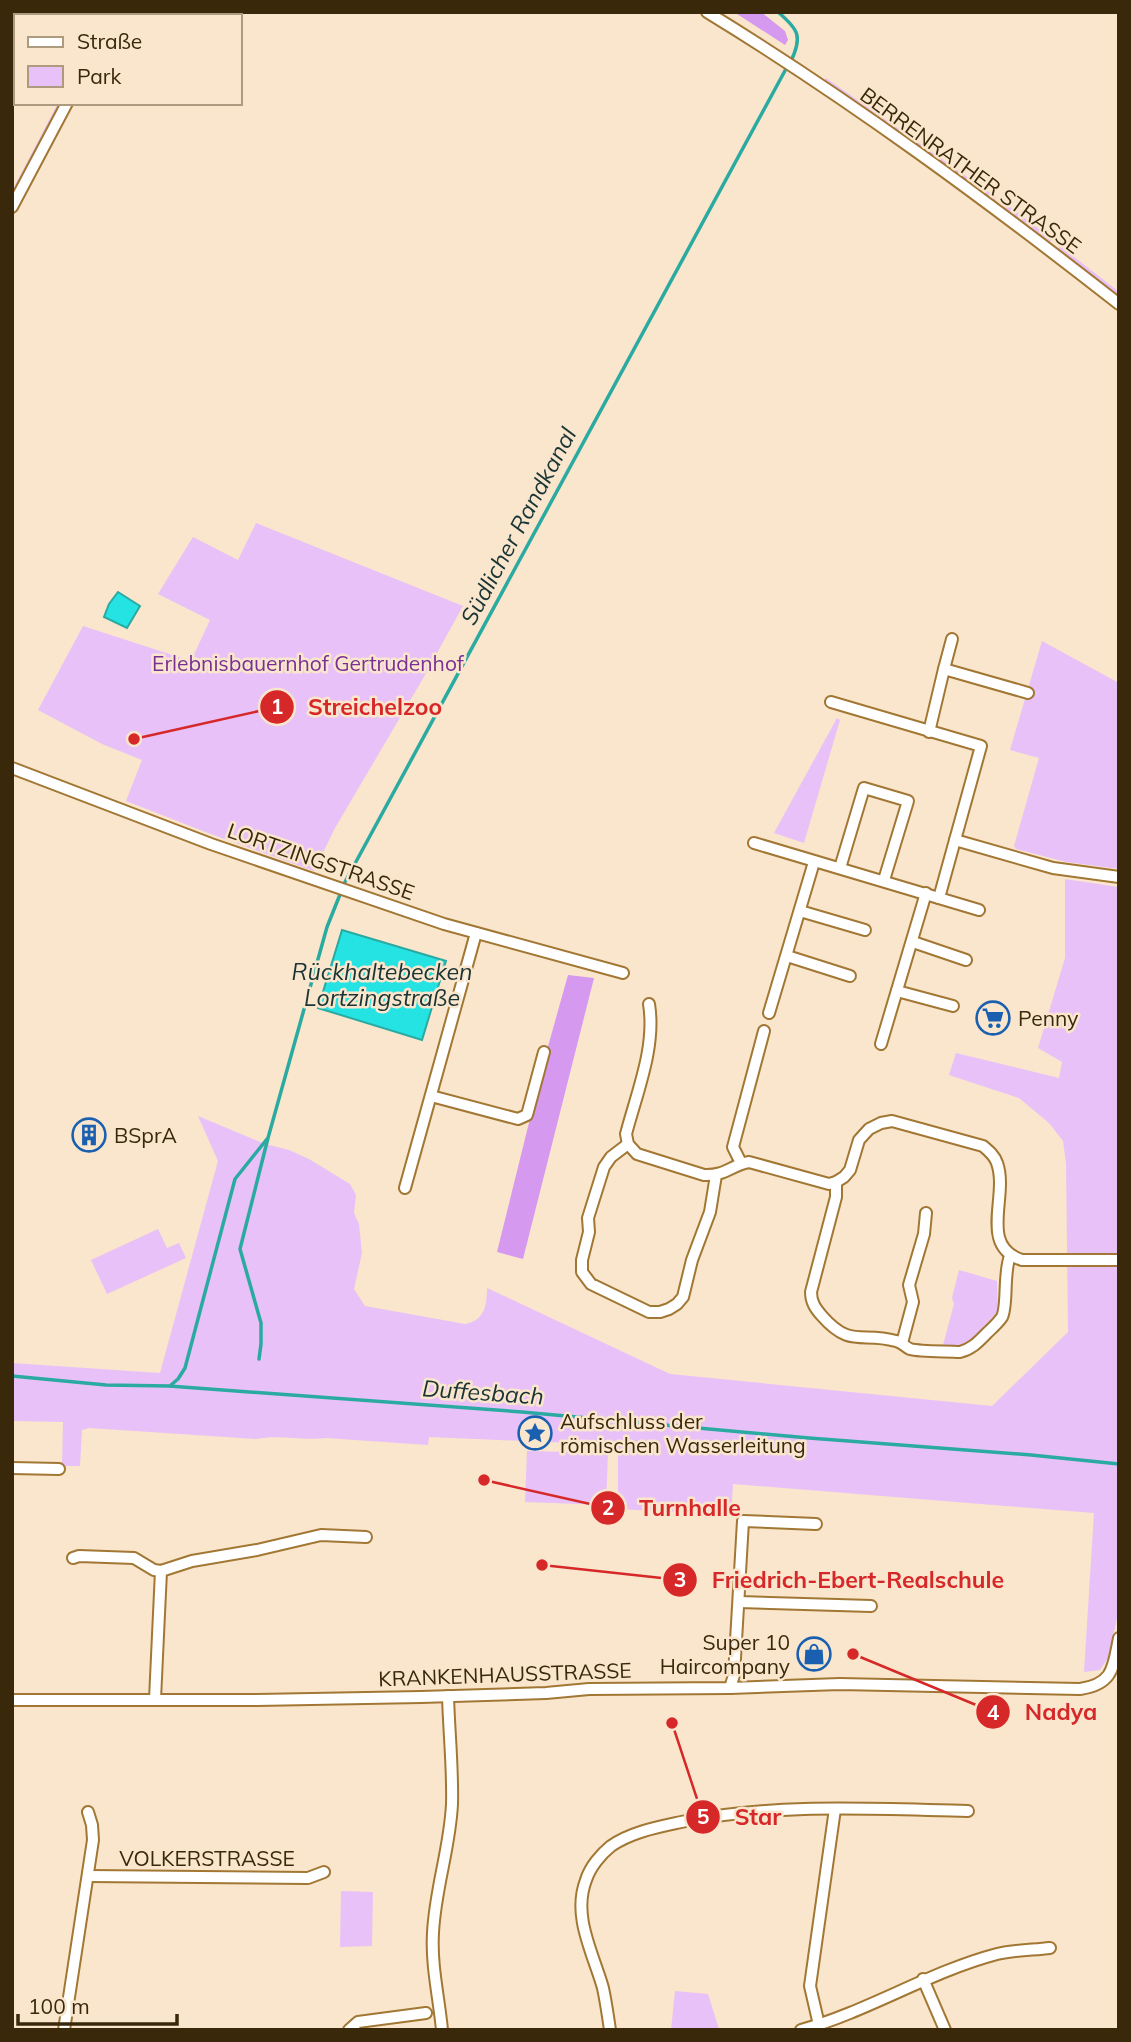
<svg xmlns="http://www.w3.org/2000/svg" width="1131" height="2042" font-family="Mulish,sans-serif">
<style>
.green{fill:#e8c1f9}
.forest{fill:#d599ef}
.water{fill:#25e2e3;stroke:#2baaa2;stroke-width:2}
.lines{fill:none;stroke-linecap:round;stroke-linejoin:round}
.stream{stroke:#2baaa2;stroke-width:3.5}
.minor-casing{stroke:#a27734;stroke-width:14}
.minor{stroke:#fff;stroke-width:10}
.labels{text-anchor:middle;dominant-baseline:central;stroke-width:5;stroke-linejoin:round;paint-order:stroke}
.street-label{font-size:21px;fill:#3a280b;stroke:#f9e6cc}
.park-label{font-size:21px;fill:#793094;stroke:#f9e6cc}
.poi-label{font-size:21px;fill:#3a280b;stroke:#f9e6cc;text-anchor:start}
.water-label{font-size:23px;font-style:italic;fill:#193434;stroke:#f9e6cc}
.leader{fill:none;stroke:#d62828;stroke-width:2.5}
.callout-dot{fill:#d62828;stroke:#f9e6cc;stroke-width:2.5}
.mark-label{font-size:21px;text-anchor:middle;font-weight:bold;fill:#fff}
.callout-label{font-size:23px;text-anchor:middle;font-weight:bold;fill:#d62828;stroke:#f9e6cc;stroke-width:5;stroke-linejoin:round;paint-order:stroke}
</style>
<rect width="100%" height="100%" fill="#f9e6cc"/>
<g class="green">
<polygon points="826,78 996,197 995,200 824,81"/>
<polygon points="58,103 61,103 12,197 12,191"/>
<polygon points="1006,204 1052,239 1050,242 1002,206"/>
<polygon points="1060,246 1119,292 1119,297 1058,249"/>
<polygon points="256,523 463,606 421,682 335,828 314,871 208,833 126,801 142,760 102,744 38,710 83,626 191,661 210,620 158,594 193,537 238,560"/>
<polygon points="1042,641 1119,683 1119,869 1066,862 1016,849 1014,846 1039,758 1010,750"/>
<polygon points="837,718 840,720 804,843 774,833"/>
<path d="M1065 879 1119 887V1610L1108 1658 1100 1670 1084 1672 1094 1513 733 1484 731 1515 618 1509V1445L429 1437 428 1445 326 1438C303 1441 279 1434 256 1439L89 1428 82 1430 80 1466H62L63 1422 12 1421V1363L160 1373 218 1161 198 1116 265 1144 289 1150 309 1159 350 1184 356 1195 354 1213 359 1224 362 1253 354 1289 365 1306 465 1324C484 1321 487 1306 487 1288L670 1374 992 1406 1068 1332 1066 1163 1063 1141 1049 1123 1019 1098 949 1075 956 1053 1059 1078 1062 1062 1038 1048 1065 958Z"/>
<polygon points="158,1229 167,1248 179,1243 186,1258 107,1294 91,1260"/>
<polygon points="959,1270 997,1281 998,1311 969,1342 962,1346 943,1345 954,1304 952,1298"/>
<polygon points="527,1451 608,1453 606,1505 525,1502"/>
<polygon points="341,1891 373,1892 372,1946 340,1947"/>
<polygon points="675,1991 708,1994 719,2029 671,2030"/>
</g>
<g class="forest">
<polygon points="734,12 761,12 785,31 788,40 785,45"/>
<polygon points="568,975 594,978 523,1259 497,1252 547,1050"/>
</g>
<g class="water">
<polygon points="118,592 140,606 127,628 104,617 109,604"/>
<polygon points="342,930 446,961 422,1040 318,1008"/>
</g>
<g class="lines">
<g class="stream">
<path d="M778 12C798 29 803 36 791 61"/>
<polyline points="259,1359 261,1344 261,1323 240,1249 268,1138 327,927 345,882 787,67"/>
<polyline points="12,1376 106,1385 169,1386 522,1412 809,1438 1031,1455 1119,1464"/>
<polyline points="171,1385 178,1379 185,1368 235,1179 267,1139"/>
</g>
<defs>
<g id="minor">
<path d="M707 12C851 100 986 200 1119 304"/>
<polyline points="108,16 109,12"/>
<polyline points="12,207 67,103"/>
<polyline points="944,669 952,639"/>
<polyline points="831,702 981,746 939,898"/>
<polyline points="929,732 944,669 1028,693"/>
<polyline points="12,768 211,844 444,924 623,973"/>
<polyline points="955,840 1053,868 1119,877"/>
<polyline points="754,843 979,910"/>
<polyline points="840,868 864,788 908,801 884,880"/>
<polyline points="800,911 865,930"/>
<polyline points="913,942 966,960"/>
<polyline points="787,956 850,976"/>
<polyline points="897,991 953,1006"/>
<path d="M649 1004C656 1047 637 1092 626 1134L628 1144 637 1154 704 1175C726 1176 731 1165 749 1162L829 1184 836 1182 844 1177 850 1170 859 1140 869 1129 881 1123 892 1121 983 1146C989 1151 995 1156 997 1163 1009 1196 978 1246 1022 1260H1119"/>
<polyline points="769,1013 814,862"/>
<polyline points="881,1044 926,893"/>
<polyline points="431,1096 518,1119 527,1115 544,1052"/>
<polyline points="628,1144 611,1157 604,1167 588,1218 589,1232 582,1260 582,1272 591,1284 649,1312 660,1312 669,1309 677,1304 683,1297 692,1260 710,1212 716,1175"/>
<polyline points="741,1163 733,1147 764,1031"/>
<path d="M836 1182V1197L811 1292C811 1302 815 1308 822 1316 851 1349 862 1331 896 1341 902 1342 905 1347 910 1349 921 1352 947 1351 960 1352 972 1349 978 1342 987 1333 992 1328 998 1323 1002 1317 1008 1305 1003 1274 1010 1256"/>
<polyline points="405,1188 476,933"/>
<polyline points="902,1343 913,1302 909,1285 924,1234 926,1213"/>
<polyline points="12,1468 59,1469"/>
<polyline points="73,1558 79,1556 134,1558 154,1570 161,1571 192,1561 257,1550 321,1535 366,1537"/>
<polyline points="739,1602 871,1606"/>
<polyline points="730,1688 734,1675 743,1521 816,1524"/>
<polyline points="155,1699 161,1571"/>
<path d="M12 1700H257L421 1697 546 1693 589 1689 730 1688 840 1684 1080 1689C1114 1684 1113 1667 1119 1638"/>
<polyline points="89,1876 308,1878 324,1872"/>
<polyline points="923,1979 945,2030"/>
<polyline points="819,2025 810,1986 835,1809"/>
<polyline points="64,2030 93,1840 92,1825 88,1812"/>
<polyline points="349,2030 358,2022 426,2013"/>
<path d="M442 2030C439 1997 431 1966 433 1933 435 1889 450 1848 452 1804 453 1769 449 1732 448 1696"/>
<path d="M610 2030C608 2016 606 2002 603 1988 593 1953 572 1916 586 1880 590 1867 601 1854 611 1846 631 1832 658 1827 681 1822 776 1803 872 1809 968 1811"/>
<path d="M801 2030C869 2011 929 1972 997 1954 1014 1950 1033 1950 1050 1948"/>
</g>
</defs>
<use href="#minor" class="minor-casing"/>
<use href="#minor" class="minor"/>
</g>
<defs>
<symbol id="supermarket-ring" viewBox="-11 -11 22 22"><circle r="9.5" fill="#f9e6cc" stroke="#1b60b0" stroke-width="1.5"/><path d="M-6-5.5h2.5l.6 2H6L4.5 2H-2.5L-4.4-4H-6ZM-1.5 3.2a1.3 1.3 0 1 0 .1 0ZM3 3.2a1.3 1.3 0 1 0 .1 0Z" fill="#1b60b0"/></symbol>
<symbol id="building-ring" viewBox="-11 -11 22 22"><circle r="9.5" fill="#f9e6cc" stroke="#1b60b0" stroke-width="1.5"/><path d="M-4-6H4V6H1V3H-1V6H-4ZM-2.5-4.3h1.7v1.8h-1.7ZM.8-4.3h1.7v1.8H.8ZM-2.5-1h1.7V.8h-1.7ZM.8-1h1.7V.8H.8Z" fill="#1b60b0"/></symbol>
<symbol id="sight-ring" viewBox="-11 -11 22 22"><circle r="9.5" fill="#f9e6cc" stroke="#1b60b0" stroke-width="1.5"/><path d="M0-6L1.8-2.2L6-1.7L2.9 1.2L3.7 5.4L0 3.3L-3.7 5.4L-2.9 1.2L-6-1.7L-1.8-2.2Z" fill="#1b60b0"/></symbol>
<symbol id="shop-ring" viewBox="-11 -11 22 22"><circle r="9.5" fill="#f9e6cc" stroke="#1b60b0" stroke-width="1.5"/><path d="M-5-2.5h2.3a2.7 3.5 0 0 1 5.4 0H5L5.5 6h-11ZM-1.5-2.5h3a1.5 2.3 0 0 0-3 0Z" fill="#1b60b0"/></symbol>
</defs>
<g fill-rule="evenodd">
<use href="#supermarket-ring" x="974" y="999" width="38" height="38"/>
<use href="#building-ring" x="70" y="1116" width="38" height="38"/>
<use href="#sight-ring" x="516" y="1414" width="38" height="38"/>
<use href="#shop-ring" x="795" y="1635" width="38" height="38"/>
</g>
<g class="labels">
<g class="street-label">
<text transform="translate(971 170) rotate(36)">BERRENRATHER STRASSE</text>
<text transform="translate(321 861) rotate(19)">LORTZINGSTRASSE</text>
<text transform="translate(505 1674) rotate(-2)">KRANKENHAUSSTRASSE</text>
<text x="207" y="1858">VOLKERSTRASSE</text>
</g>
<g class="park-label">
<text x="308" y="663">Erlebnisbauernhof Gertrudenhof</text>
</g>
<g class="poi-label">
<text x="1018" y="1018">Penny</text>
<text x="114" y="1135">BSprA</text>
<text x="560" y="1421">Aufschluss der<tspan x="560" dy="24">römischen Wasserleitung</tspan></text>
<text x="790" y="1642" text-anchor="end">Super 10<tspan x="790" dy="24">Haircompany</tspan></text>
</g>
<g class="water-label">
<text transform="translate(518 526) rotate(-62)">Südlicher Randkanal</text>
<text x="382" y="971">Rückhaltebecken<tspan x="382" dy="26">Lortzingstraße</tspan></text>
<text transform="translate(483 1392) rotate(4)">Duffesbach</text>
</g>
</g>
<path class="leader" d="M134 739L277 707M484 1480L608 1508M542 1565L680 1580M853 1654L993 1712M672 1723L703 1817"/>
<g class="callout-dot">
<circle cx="134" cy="739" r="7"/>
<circle cx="484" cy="1480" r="7"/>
<circle cx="542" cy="1565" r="7"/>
<circle cx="853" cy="1654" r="7"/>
<circle cx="672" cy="1723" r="7"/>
<circle cx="277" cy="707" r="18"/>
<circle cx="608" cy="1508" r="18"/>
<circle cx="680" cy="1580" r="18"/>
<circle cx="993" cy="1712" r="18"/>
<circle cx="703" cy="1817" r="18"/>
</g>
<g class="mark-label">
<text x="277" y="714">1</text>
<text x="608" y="1515">2</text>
<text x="680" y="1587">3</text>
<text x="993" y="1720">4</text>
<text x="703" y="1824">5</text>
</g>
<g class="callout-label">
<text x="375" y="715">Streichelzoo</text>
<text x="690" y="1516">Turnhalle</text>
<text x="858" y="1588">Friedrich-Ebert-Realschule</text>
<text x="1061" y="1720">Nadya</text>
<text x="758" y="1825">Star</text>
</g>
<rect width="1131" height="2042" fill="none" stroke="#3a280b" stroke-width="28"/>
<rect x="14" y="14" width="228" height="91" fill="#f9e6cc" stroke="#ad9a7f" stroke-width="2"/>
<rect x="28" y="37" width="35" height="10" fill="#ffffff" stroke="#ad9a7f" stroke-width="2"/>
<text x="77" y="49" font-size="21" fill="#3a280b">Straße</text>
<rect x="28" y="66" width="35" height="21" fill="#e8c1f9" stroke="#ad9a7f" stroke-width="2"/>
<text x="77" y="84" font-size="21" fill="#3a280b">Park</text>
<path d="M18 2014v10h159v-10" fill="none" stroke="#3a280b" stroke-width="3.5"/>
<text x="28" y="2014" font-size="21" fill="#3a280b" stroke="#f9e6cc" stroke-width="5" paint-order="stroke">100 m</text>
</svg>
